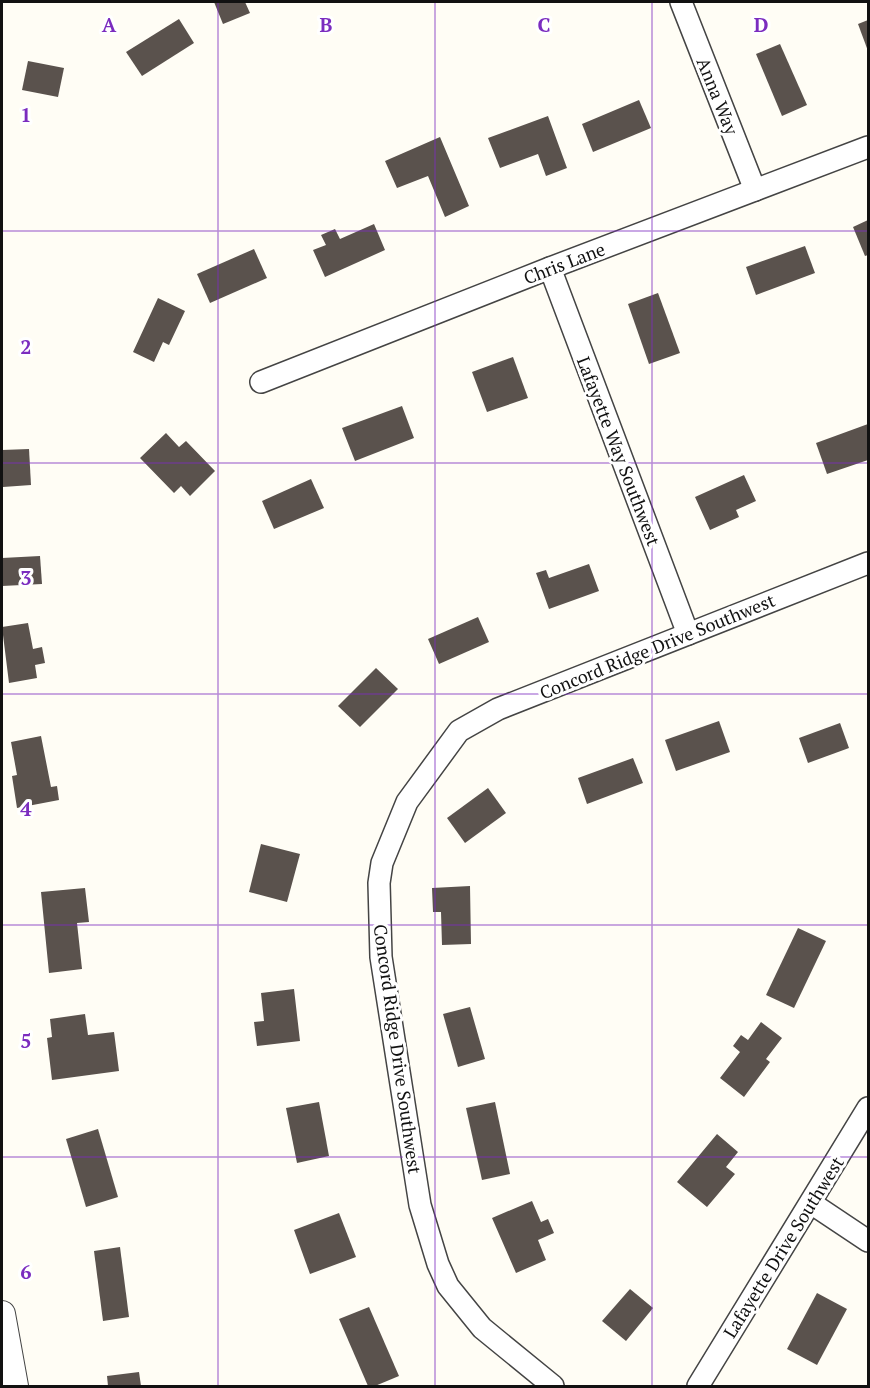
<svg xmlns="http://www.w3.org/2000/svg" width="870" height="1388" font-family="'PT Serif',serif">
<style>
.building{fill:#5a524d}
.lines{fill:none;stroke-linecap:round;stroke-linejoin:round}
.minor-casing{stroke:#444;stroke-width:24}
.tertiary-casing{stroke:#444;stroke-width:28}
.minor{stroke:#fff;stroke-width:21}
.tertiary{stroke:#fff;stroke-width:26}
.grid{fill:none;stroke:#7b2cbf;stroke-width:1.5;stroke-opacity:0.55}
.labels{text-anchor:middle;dominant-baseline:central;stroke-width:6;stroke-linejoin:round;paint-order:stroke}
.street-label{font-size:18px;fill:#111;stroke:#fff}
.grid-label{font-size:20px;text-anchor:middle;font-weight:bold;fill:#7b2cbf;stroke:#fff;stroke-width:6;stroke-linejoin:round;paint-order:stroke}
</style>
<rect width="100%" height="100%" fill="#fffdf5"/>
<g class="building">
<polygon points="214,2 245,2 250,13 223,24"/>
<polygon points="179,19 194,43 142,76 126,52"/>
<polygon points="868,20 868,51 858,24"/>
<polygon points="780,44 807,105 782,116 756,54"/>
<polygon points="28,61 64,68 58,97 22,90"/>
<polygon points="639,100 651,128 593,152 582,124"/>
<polygon points="548,116 567,168 546,176 538,154 500,168 488,138"/>
<polygon points="440,137 469,206 445,217 428,176 397,188 385,161"/>
<polygon points="868,220 868,255 865,256 853,227"/>
<polygon points="374,224 385,250 325,277 313,250 326,245 321,235 335,229 340,239"/>
<polygon points="805,246 815,273 756,295 746,267"/>
<polygon points="254,249 267,278 210,303 197,274"/>
<polygon points="658,293 680,353 649,364 628,304"/>
<polygon points="158,298 185,311 169,345 163,342 154,362 133,352"/>
<polygon points="513,357 528,398 487,412 472,372"/>
<polygon points="402,406 414,438 355,461 342,428"/>
<polygon points="868,424 868,460 827,474 816,443"/>
<polygon points="166,433 179,447 186,441 215,471 190,496 181,486 174,493 140,458"/>
<polygon points="29,449 31,485 3,487 2,450"/>
<polygon points="744,475 756,501 736,510 739,517 710,530 695,497"/>
<polygon points="311,479 324,508 274,529 262,501"/>
<polygon points="40,556 42,584 2,586 2,558"/>
<polygon points="589,564 599,591 549,609 536,573 546,570 549,578"/>
<polygon points="478,617 489,642 439,664 428,639"/>
<polygon points="28,623 33,649 42,647 45,663 35,665 37,678 9,683 2,627"/>
<polygon points="376,668 398,689 360,727 338,706"/>
<polygon points="719,721 730,752 676,771 665,740"/>
<polygon points="840,723 849,748 808,763 799,738"/>
<polygon points="41,736 51,787 57,786 59,800 17,808 12,776 17,775 11,742"/>
<polygon points="633,758 643,783 587,804 578,778"/>
<polygon points="488,788 506,813 465,843 447,818"/>
<polygon points="261,844 300,854 287,902 249,892"/>
<polygon points="470,886 471,944 442,945 441,912 433,912 432,888"/>
<polygon points="85,888 89,922 77,923 82,969 49,973 41,892"/>
<polygon points="798,928 826,941 794,1008 766,995"/>
<polygon points="294,989 300,1041 257,1046 254,1022 264,1021 261,993"/>
<polygon points="470,1007 485,1059 458,1067 443,1014"/>
<polygon points="85,1014 88,1035 114,1032 119,1071 52,1080 47,1038 52,1037 50,1019"/>
<polygon points="761,1022 782,1038 766,1059 770,1062 744,1097 720,1078 740,1052 733,1046 741,1035 748,1040"/>
<polygon points="319,1102 329,1156 297,1163 286,1108"/>
<polygon points="495,1102 510,1174 482,1180 466,1108"/>
<polygon points="98,1129 118,1197 86,1207 66,1139"/>
<polygon points="717,1134 738,1152 726,1167 735,1174 707,1207 677,1182"/>
<polygon points="532,1201 541,1222 548,1219 554,1233 538,1240 546,1260 516,1273 492,1218"/>
<polygon points="339,1213 356,1257 310,1274 294,1230"/>
<polygon points="120,1247 129,1317 103,1321 94,1251"/>
<polygon points="630,1289 653,1308 626,1341 602,1321"/>
<polygon points="817,1293 847,1309 817,1365 787,1349"/>
<polygon points="369,1307 399,1376 375,1386 368,1386 339,1319"/>
<polygon points="139,1372 141,1386 108,1386 107,1376"/>
</g>
<g class="lines">
<defs>
<g id="minor">
<polyline points="681,2 755,190"/>
<polyline points="550,268 688,634"/>
<polyline points="261,382 550,268 868,147"/>
<polyline points="811,1203 868,1241"/>
<polyline points="553,1386 482,1328 448,1286 438,1264 420,1205 381,957 379,883 382,863 407,802 459,731 498,709 868,563"/>
<polyline points="698,1386 868,1108"/>
</g>
<polyline id="tertiary" points="2,1314 15,1386"/>
</defs>
<use href="#minor" class="minor-casing"/>
<use href="#tertiary" class="tertiary-casing"/>
<use href="#minor" class="minor"/>
<use href="#tertiary" class="tertiary"/>
</g>
<path class="grid" d="M218 2V1386M435 2V1386M652 2V1386M2 231H868M2 463H868M2 694H868M2 925H868M2 1157H868"/>
<g class="labels">
<g class="street-label">
<text transform="translate(718 96) rotate(68)">Anna Way</text>
<text transform="translate(564 263) rotate(-21)">Chris Lane</text>
<text transform="translate(619 451) rotate(69)">Lafayette Way Southwest</text>
<text transform="translate(657 646) rotate(-22)">Concord Ridge Drive Southwest</text>
<text transform="translate(398 1049) rotate(82)">Concord Ridge Drive Southwest</text>
<text transform="translate(783 1247) rotate(-58)">Lafayette Drive Southwest</text>
</g>
</g>
<g class="grid-label">
<text x="109" y="32">A</text>
<text x="326" y="32">B</text>
<text x="544" y="32">C</text>
<text x="761" y="32">D</text>
<text x="26" y="122">1</text>
<text x="26" y="354">2</text>
<text x="26" y="585">3</text>
<text x="26" y="816">4</text>
<text x="26" y="1048">5</text>
<text x="26" y="1279">6</text>
</g>
<rect width="870" height="1388" fill="none" stroke="#111111" stroke-width="6"/>
</svg>
